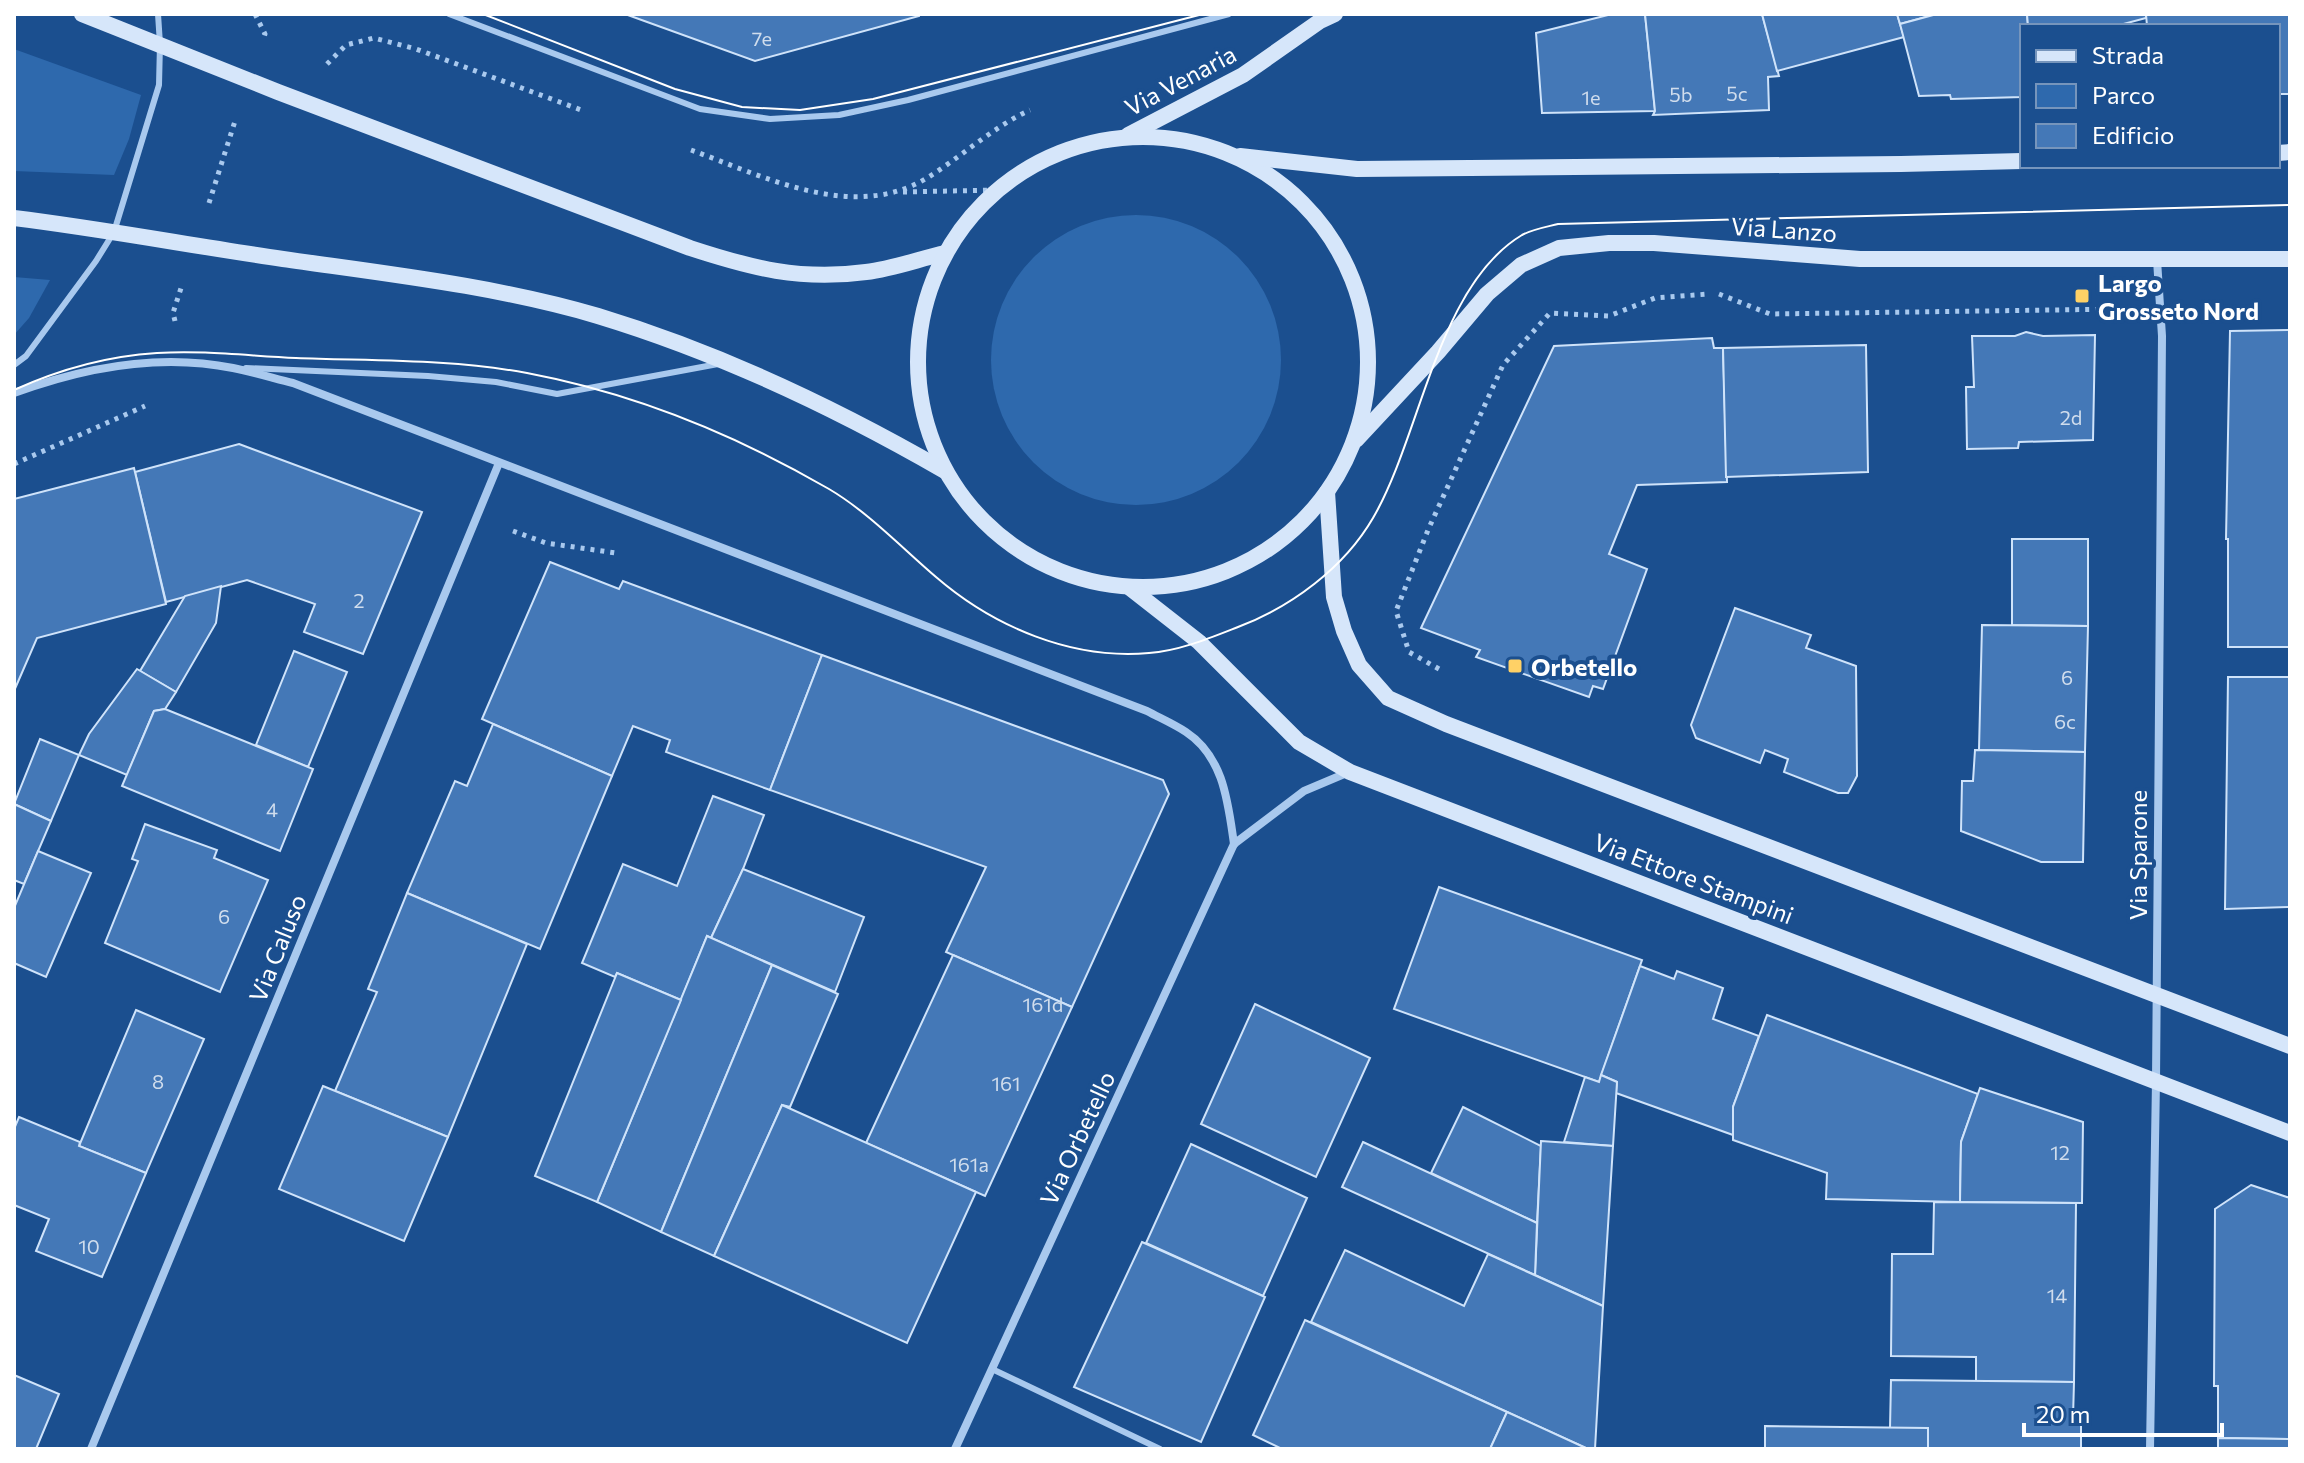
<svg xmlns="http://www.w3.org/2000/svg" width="2304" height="1463" font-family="Commissioner,sans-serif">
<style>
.green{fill:#2e69ad}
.building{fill:#4478b7;stroke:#cfe3fa;stroke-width:2}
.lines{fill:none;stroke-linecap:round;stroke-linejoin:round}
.path{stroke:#a9c9ee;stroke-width:5;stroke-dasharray:4 6;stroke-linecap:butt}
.lane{stroke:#a9c9ee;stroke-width:6}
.street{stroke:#a9c9ee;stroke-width:8}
.secondary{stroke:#d6e6fa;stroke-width:16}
.tram{stroke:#fff;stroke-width:2}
.poi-dot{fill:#ffd166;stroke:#1b4f8f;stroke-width:3}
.labels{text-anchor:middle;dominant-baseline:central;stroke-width:8;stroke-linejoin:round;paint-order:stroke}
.number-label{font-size:20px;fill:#d0dded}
.street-label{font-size:24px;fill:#fff;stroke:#1b4f8f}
.poi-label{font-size:24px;font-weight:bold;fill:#fff;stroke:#1b4f8f;text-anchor:start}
</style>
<rect width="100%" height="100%" fill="#1b4f8f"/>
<g class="green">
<polygon points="14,49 141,95 129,139 114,175 14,171"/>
<circle cx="1136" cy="360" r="145"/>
<polygon points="14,277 50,280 29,318 14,335"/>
</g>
<g class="building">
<polygon points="625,14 919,14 919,16 755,61"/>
<polygon points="1612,14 1645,14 1655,111 1542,113 1536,33"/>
<polygon points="1645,14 1762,14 1779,76 1768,77 1769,110 1653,115 1655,111"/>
<polygon points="1762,14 1897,14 1904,37 1777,71"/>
<polygon points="1897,14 1937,14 1900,24"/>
<polygon points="1937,14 2027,14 2028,26 2022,26 2022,97 1951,99 1950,95 1919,96 1900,24"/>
<polygon points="2027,14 2146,14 2146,18 2116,26 2028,26"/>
<polygon points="2146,14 2290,14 2290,94 2278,94 2278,26 2147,26"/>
<polygon points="2290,330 2290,647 2228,647 2228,539 2226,539 2230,331"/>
<polygon points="2026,332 2043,336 2095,335 2093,440 2019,442 2018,448 1967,449 1966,387 1974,387 1972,336 2015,336"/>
<polygon points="1712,338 1714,348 1723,348 1727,482 1637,485 1609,554 1647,569 1603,689 1593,686 1589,697 1476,657 1480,650 1421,628 1554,346"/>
<polygon points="1866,345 1868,472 1726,477 1723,348"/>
<polygon points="239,444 422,512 363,654 304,632 315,604 247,580 166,602 135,472"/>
<polygon points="134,468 166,604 37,638 14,691 14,499"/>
<polygon points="2012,539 2088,539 2088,626 2012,625"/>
<polygon points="550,562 619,589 623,581 822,655 770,790 666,752 670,740 633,726 612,776 482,719"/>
<polygon points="221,586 216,623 176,692 140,671 185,596"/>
<polygon points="1735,608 1811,635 1806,648 1856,666 1857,776 1848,793 1838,793 1784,772 1788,759 1765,750 1760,763 1696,738 1691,725"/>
<polygon points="1982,625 2088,626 2085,752 1979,750"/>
<polygon points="294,651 347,672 308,767 256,745"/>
<polygon points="822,655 1163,780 1169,794 1072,1007 946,952 986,867 770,790"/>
<polygon points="137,669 176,692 165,709 154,711 127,775 79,755 89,734"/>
<polygon points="2228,677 2290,677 2290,907 2225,909"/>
<polygon points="165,709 313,769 280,851 122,786 154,711"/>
<polygon points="493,724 612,776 540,949 407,893 455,781 467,786"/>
<polygon points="40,739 79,755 51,821 14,804"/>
<polygon points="1975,750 2085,752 2083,862 2041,862 1961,831 1962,781 1973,781"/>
<polygon points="713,796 764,815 743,869 711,938 707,936 681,1000 617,973 615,977 582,963 623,864 677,886"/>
<polygon points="14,804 51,821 24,884 14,880"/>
<polygon points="145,824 217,850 214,858 268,880 220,992 105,943 138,861 132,859"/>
<polygon points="38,851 91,873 46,977 14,963 14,908"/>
<polygon points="743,869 864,917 835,992 711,938"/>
<polygon points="1439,887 1642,960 1599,1082 1394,1009"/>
<polygon points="407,893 527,944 448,1137 335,1091 377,992 368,989"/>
<polygon points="707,936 772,965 661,1232 597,1202"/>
<polygon points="953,955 1072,1007 985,1196 866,1143"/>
<polygon points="772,965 838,994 790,1107 782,1105 714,1256 661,1232"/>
<polygon points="1640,966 1674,979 1677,971 1723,988 1713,1019 1759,1036 1733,1107 1733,1135 1616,1093 1617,1082 1601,1075"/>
<polygon points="617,973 681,1000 597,1202 535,1176"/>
<polygon points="1255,1004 1370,1058 1316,1177 1201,1124"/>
<polygon points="136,1010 204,1039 146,1173 79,1146"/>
<polygon points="1767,1015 1978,1094 1961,1142 1960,1202 1826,1199 1827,1173 1733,1140 1733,1107"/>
<polygon points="1601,1075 1617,1082 1613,1146 1564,1142 1585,1077 1599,1082"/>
<polygon points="323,1086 448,1137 404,1241 279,1189"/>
<polygon points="1980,1088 2083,1122 2082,1203 1960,1202 1961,1142"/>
<polygon points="782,1105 976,1192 907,1343 714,1256"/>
<polygon points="1463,1107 1541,1146 1537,1223 1431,1173"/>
<polygon points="19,1117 80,1142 79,1146 146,1173 102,1277 36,1251 49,1219 14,1205 14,1129"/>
<polygon points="1541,1141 1613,1146 1603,1306 1535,1275"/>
<polygon points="1363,1142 1537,1223 1535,1275 1342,1187"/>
<polygon points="1191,1144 1307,1198 1263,1296 1146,1243"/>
<polygon points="2251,1185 2290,1198 2290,1439 2218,1438 2218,1386 2214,1386 2215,1209"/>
<polygon points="1934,1202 2076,1203 2074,1382 1976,1381 1976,1357 1891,1356 1892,1254 1933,1254"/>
<polygon points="1142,1242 1265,1297 1201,1442 1074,1387"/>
<polygon points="1345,1250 1464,1306 1488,1254 1603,1306 1595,1449 1588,1449 1311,1322"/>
<polygon points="1305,1320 1507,1412 1490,1449 1282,1449 1253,1435"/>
<polygon points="14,1375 59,1394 36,1449 14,1449"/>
<polygon points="1891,1380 2074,1382 2073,1418 2081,1418 2081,1449 1928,1449 1928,1428 1890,1428"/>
<polygon points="1507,1412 1588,1449 1490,1449"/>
<polygon points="1765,1426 1928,1428 1928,1449 1765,1449"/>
<polygon points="2218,1438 2290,1439 2290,1449 2218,1449"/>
</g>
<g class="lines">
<g class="path">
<polyline points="255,14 265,34 263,40"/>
<polyline points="327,64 346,45 374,38 416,49 584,111"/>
<path d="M691 150C763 176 853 223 927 178 961 157 993 127 1030 110"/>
<polyline points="903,192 998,190"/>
<polyline points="209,203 235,121"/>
<polyline points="1719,294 1770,314 2122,309"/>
<polyline points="175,321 173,313 182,285"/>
<polyline points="14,464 145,406"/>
<polyline points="513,531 546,543 616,553"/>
<polyline points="1439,669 1409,652 1396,611 1428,530 1503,365 1550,313 1609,316 1655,298 1709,294"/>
</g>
<g class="lane">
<polyline points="449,14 700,109 770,119 839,115 908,100 1229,14"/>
<polyline points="14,365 26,356 96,261 114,232 159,85 160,44 158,14"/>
<polyline points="246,368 428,376 496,382 557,394 718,364"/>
<polyline points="992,1369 1160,1449"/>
</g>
<g class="street">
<path d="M14 393C82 368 160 353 233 368 253 372 273 378 293 383L1147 711C1160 718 1174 724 1186 732 1224 757 1228 803 1234 844"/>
<polyline points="91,1449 499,463"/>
<polyline points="955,1449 1234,844 1304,791 1349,772"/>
<polyline points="2150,1449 2156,1081 2162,336 2157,260"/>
</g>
<g class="secondary">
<path d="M82 14 278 92 690 248C751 268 800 281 866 272 892 269 919 259 945 253"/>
<polyline points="1128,135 1243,75 1320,21 1335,14"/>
<circle cx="1143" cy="362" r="225"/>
<polyline points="2278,153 2290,152"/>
<polyline points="1240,156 1357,169 1901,164 2022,161"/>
<path d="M14 218C104 229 193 246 283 259 388 274 496 286 598 316 720 353 834 407 945 471"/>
<polyline points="1356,440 1438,352 1487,294 1521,265 1559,248 1609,243 1654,243 1860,259 2290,259"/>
<polyline points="1327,492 1334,597 1344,631 1359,665 1388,698 1446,724 2290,1046"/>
<polyline points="1130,588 1199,642 1299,742 1350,772 2290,1133"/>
</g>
<g class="tram">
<polyline points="483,14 675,89 742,107 800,110 873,99 1203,14"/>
<path d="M14 390C58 370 108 356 157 353 203 350 250 356 296 358 373 361 451 359 527 373 633 393 736 435 829 489 868 512 902 548 936 577 994 627 1072 660 1149 653 1179 651 1210 638 1238 627 1291 607 1344 568 1373 518 1421 436 1437 286 1522 235 1533 229 1546 227 1558 224L2290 205"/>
</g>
</g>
<g class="poi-dot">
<rect x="2074" y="288" width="16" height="16" rx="4"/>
<rect x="1507" y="658" width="16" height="16" rx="4"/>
</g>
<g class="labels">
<g class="number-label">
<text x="762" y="38">7e</text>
<text x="1737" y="93">5c</text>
<text x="1681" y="94">5b</text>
<text x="1591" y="97">1e</text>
<text x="2071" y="417">2d</text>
<text x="359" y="600">2</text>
<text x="2067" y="677">6</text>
<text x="2065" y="721">6c</text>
<text x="272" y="809">4</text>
<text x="224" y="916">6</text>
<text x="1043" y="1004">161d</text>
<text x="158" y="1081">8</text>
<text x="1006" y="1083">161</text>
<text x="2060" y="1152">12</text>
<text x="969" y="1164">161a</text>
<text x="89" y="1246">10</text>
<text x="2057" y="1295">14</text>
</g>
<g class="street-label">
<text transform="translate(1180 80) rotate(-28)">Via Venaria</text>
<text transform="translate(1784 229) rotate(4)">Via Lanzo</text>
<text transform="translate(2137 855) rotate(-90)">Via Sparone</text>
<text transform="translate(1694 878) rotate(21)">Via Ettore Stampini</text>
<text transform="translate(277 948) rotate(-68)">Via Caluso</text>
<text transform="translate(1077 1138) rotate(-65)">Via Orbetello</text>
</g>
<g class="poi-label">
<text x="2098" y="282">Largo<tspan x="2098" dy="28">Grosseto Nord</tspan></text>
<text x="1531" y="666">Orbetello</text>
</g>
</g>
<rect width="2304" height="1463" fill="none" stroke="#ffffff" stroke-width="32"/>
<rect x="2020" y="24" width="260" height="144" fill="#1b4f8f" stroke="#7695bc" stroke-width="2"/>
<rect x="2036" y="50" width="40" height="12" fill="#d6e6fa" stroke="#7695bc" stroke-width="2"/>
<text x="2092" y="64" font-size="24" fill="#ffffff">Strada</text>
<rect x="2036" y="84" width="40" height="24" fill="#2e69ad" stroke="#7695bc" stroke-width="2"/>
<text x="2092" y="104" font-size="24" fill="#ffffff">Parco</text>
<rect x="2036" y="124" width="40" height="24" fill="#4478b7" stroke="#7695bc" stroke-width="2"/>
<text x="2092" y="144" font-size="24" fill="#ffffff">Edificio</text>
<path d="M2024 1423v12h198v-12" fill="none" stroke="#ffffff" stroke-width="4"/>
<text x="2036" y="1423" font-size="24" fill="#ffffff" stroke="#1b4f8f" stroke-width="6" paint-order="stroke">20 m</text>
</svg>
